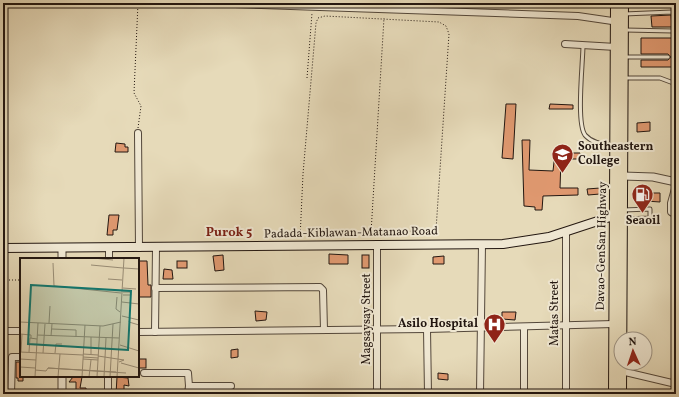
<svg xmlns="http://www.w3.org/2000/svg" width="679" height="397" font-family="Vollkorn,serif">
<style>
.building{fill:#e09970;stroke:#221610}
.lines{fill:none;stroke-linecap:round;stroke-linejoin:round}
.service-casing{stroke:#53473a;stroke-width:5}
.minor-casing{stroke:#53473a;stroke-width:8}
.tertiary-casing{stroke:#53473a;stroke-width:9}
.secondary-casing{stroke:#221610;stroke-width:10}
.trunk-casing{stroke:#221610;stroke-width:12}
.path{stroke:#221610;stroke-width:1;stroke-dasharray:1 2;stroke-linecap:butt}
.service{stroke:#efe7d2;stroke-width:3}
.minor{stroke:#efe7d2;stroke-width:6}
.tertiary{stroke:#efe7d2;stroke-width:7}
.secondary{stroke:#efe7d2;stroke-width:8}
.trunk{stroke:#e6dab9;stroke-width:10}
.labels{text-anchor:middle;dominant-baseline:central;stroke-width:4;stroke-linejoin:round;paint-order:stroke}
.poi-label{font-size:12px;font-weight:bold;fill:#221610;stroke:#efe7d2;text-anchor:start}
.street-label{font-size:12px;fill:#221610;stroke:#efe7d2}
.neighbourhood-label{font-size:13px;font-weight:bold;fill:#7a1f14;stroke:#efe7d2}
.inset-road{fill:none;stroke:#988c75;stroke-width:1}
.view{fill:#0f766e;fill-opacity:0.15;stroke:#0f766e;stroke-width:2}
.inset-edge{fill:none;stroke:#221610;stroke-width:2}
</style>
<rect width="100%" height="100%" fill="#e6dab9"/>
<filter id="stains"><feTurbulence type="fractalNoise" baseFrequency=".005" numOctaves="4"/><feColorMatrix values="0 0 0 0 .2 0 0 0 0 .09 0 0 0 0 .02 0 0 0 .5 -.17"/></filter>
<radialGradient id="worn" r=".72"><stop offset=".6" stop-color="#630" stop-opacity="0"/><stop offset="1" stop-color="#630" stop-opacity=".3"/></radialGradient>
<g class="building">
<polygon points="671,15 672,27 652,27 651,16"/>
<polygon points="641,38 676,38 676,67 641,67 641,60 668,60 671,57 668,54 641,54"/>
<polygon points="506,104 516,104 513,159 502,158"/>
<polygon points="550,104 573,105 573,109 549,109"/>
<polygon points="650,122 650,131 637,132 637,123"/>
<polygon points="522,140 530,140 529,170 553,171 555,153 580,153 580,159 561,159 560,188 578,188 578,195 543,196 542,210 535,210 535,207 524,206"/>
<polygon points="116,143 125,144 125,147 128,147 128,152 115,152"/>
<polygon points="600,188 600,194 588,195 587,189"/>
<polygon points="646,193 660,193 660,202 646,201"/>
<polygon points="109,215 119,215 117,230 113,230 113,235 107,235"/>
<polygon points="329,254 348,255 348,264 329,264"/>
<polygon points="223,255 224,270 215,271 213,256"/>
<rect x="362" y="255" width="7" height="13"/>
<polygon points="444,256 444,264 433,264 433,257"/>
<polygon points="138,261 147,261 148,285 151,285 151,297 138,297"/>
<rect x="177" y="261" width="10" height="7"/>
<polygon points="164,269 172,270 173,279 163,279"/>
<polygon points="255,311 267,312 266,320 256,321"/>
<polygon points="502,312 516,312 515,320 502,319"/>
<polygon points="238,349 238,357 231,358 231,350"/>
<rect x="138" y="359" width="8" height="9"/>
<polygon points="16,362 21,362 21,376 23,376 23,381 18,381 18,378 16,378"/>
<polygon points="438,373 448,374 448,380 438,379"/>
<polygon points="73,377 82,377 80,388 86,388 86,393 76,394 76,382 69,382"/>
<polygon points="117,377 128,378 129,386 124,385 124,394 116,394"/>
<polygon points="197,390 214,390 214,394 198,394"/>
</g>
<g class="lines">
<defs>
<g id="service">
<polyline points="624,14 672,12 675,15 676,28 673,31 625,30"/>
<path d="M583 45C583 62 576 123 585 135 592 143 604 145 614 145"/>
<polyline points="625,57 668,57"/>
<polyline points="625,78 660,78 676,84"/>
<polyline points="623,210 650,209 650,218 624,219"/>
</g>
<g id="minor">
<polyline points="207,3 578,16 619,22"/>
<polyline points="565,44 616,47"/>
<polyline points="138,133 139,248"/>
<polyline points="676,185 671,203 671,212 676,215"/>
<polyline points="566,233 566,394"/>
<polyline points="109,259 109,248"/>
<polyline points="155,288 320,287 323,290 324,330"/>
<polyline points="427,329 428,394"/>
<polyline points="3,331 21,331"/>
<polyline points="138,332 427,329 614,324"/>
<polyline points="155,332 156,248"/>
<polyline points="621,371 676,384"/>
<polyline points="144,373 188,373 189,386"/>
<polyline points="11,394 12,357 21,357"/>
<polyline points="108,394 108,376"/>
<polyline points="188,394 189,386 231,386"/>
<polyline points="377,394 377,245"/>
<polyline points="480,394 482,244"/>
<polyline points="524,394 524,327"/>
</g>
<g id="tertiary">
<polyline points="623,176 653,177 676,182"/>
<polyline points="62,259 62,248"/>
<polyline points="62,394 62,376"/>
</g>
<polyline id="secondary" points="3,248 503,244 549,237 610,217 620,216"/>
<g id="trunk">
<polyline points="614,394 616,3"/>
<polyline points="621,394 623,3"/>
</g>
</defs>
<use href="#service" class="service-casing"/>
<use href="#minor" class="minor-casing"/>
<use href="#tertiary" class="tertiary-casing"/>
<use href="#secondary" class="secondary-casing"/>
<use href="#trunk" class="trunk-casing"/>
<g class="path">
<polyline points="307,78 312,13"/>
<polyline points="138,128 141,106 134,93 138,3"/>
<polyline points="301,233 371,233 384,18"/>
<polyline points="300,239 303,174 316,23 318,18 325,16 439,22 446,26 449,34 436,230 371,233"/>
<polyline points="3,280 21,280"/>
</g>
<use href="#service" class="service"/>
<use href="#minor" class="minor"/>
<use href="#tertiary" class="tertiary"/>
<use href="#secondary" class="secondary"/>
<use href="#trunk" class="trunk"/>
</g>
<defs>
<symbol id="university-pin" viewBox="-11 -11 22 30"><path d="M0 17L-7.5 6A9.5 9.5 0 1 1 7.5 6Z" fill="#8f2418" stroke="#efe7d2"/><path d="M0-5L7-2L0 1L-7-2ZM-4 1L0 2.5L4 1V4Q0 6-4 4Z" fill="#fff"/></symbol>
<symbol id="fuel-pin" viewBox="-11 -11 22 30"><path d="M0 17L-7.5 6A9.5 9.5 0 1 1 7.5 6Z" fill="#8f2418" stroke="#efe7d2"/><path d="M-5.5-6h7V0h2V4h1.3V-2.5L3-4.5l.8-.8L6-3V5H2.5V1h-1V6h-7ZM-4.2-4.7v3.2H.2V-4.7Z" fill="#fff"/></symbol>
<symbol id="hospital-pin" viewBox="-11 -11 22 30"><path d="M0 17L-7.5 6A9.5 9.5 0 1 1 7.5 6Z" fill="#8f2418" stroke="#efe7d2"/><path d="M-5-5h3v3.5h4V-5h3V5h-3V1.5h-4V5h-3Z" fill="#fff"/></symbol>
</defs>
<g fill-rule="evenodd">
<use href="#university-pin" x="550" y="142" width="25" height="34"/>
<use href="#fuel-pin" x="630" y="182" width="25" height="34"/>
<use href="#hospital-pin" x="482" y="312" width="25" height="34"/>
</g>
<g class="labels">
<g class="poi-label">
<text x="578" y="147">Southeastern<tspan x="578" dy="14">College</tspan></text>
<text x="643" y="221" text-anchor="middle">Seaoil</text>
<text x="478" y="324" text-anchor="end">Asilo Hospital</text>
</g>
<g class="street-label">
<text transform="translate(351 233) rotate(-1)">Padada-Kiblawan-Matanao Road</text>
<text transform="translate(602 246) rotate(-89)">Davao-GenSan Highway</text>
<text transform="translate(555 313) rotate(-90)">Matas Street</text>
<text transform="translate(367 319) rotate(-90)">Magsaysay Street</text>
</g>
<g class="neighbourhood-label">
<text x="229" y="233">Purok 5</text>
</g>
</g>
<g transform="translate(20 258)">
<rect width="119" height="119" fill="#e6dab9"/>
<path class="inset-road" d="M73 0 93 2M33 5 34 28 101 35M71 7 103 10M104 10 119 11M88 21 102 22M103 30 116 31M103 37H111L110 34H103M97 39 96 51 100 54M102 44 119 46M102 58 119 62M110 60 109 64 119 67M0 64 83 68 101 64M29 65 30 48M32 71 56 72V79M0 76 11 77V80M17 77 99 80M31 78 32 66M100 87 119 93M0 94 63 97M1 94 2 76M9 94 10 80 17 81M23 95 25 66M35 95 36 86H42M63 96 78 97M71 96V79M78 98 104 102 99 104M63 99 78 100M0 101 16 102M63 101 78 102M101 105 119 110M0 109 15 110M15 112 26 113 28 110M96 114 28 110 106 115M15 119 18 65M38 119 40 96M62 119 65 67M69 119 71 102M77 119 80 68M84 119 86 80M90 119 93 66M97 119 104 0"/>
<path class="view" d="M11 27 111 33 108 92 8 86Z"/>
<rect width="119" height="119" class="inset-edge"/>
</g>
<rect width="679" height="397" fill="none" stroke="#e6dab9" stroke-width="16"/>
<rect x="4" y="4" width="671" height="389" fill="none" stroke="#221610" stroke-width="2"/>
<rect x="8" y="8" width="663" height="381" fill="none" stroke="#221610"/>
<g transform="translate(633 351) rotate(357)"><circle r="19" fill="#efe7d2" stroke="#9d9384"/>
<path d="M0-3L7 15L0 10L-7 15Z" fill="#8f2418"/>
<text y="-6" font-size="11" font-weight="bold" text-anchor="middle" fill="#221610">N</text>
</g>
<rect width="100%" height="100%" filter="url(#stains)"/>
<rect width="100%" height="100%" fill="url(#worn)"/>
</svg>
